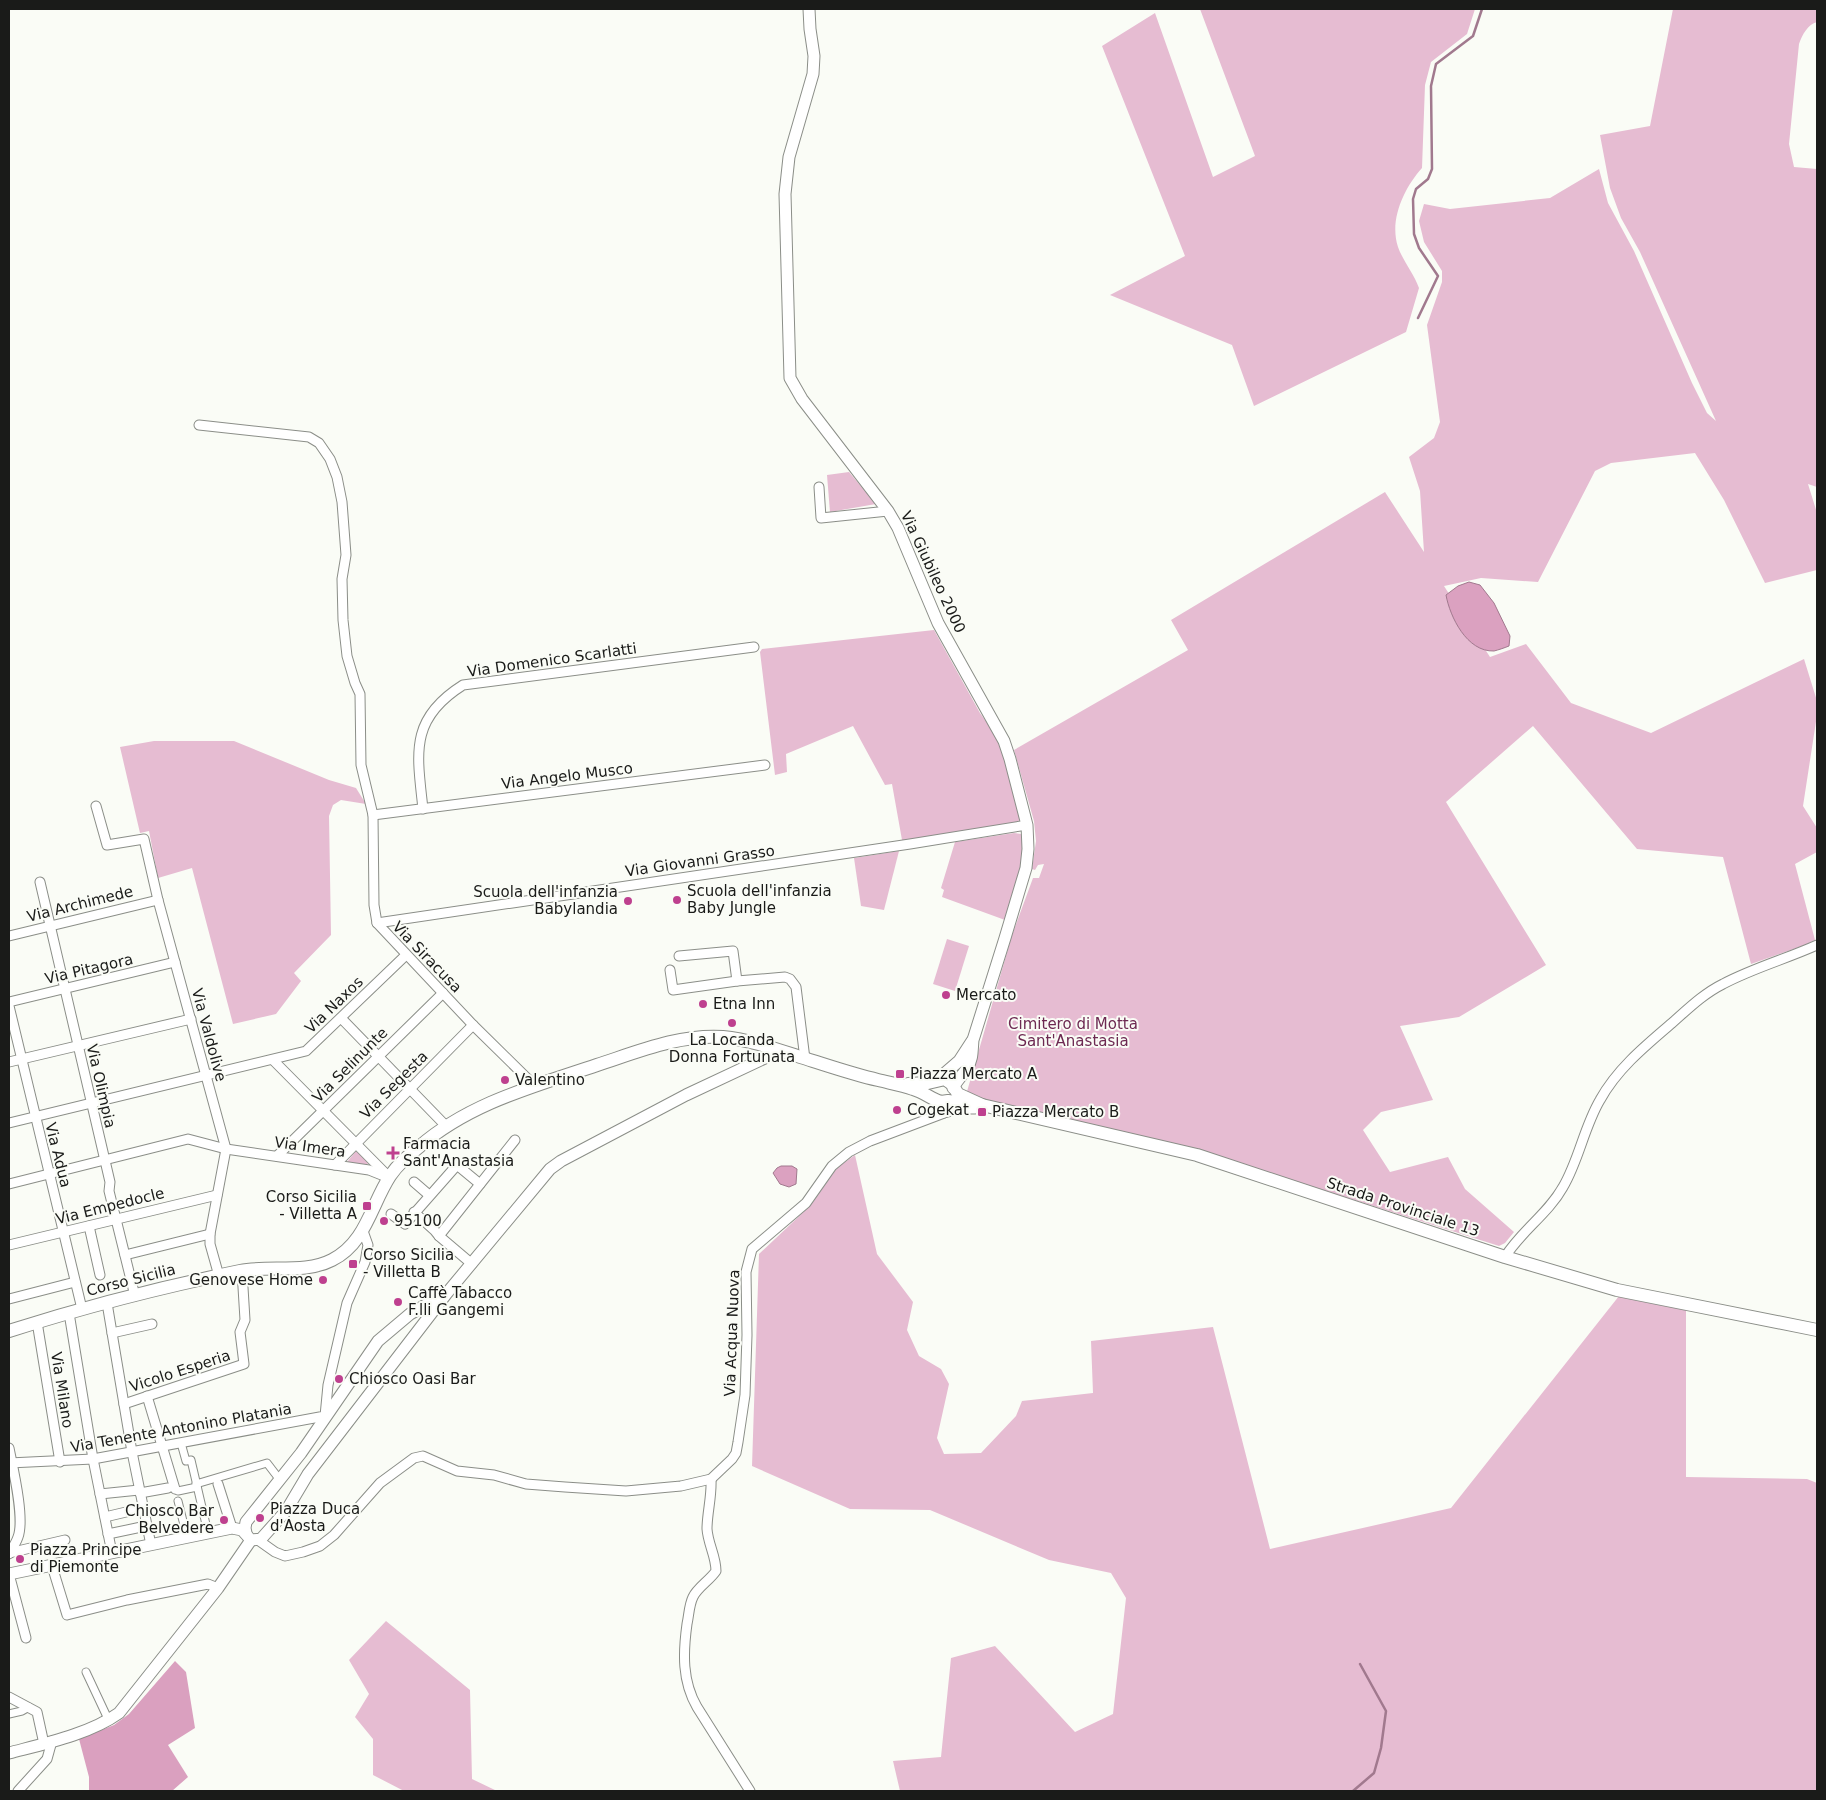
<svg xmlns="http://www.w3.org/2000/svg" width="1826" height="1800" font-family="'DejaVu Sans',sans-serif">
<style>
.green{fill:#e6bcd2}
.forest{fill:#daa0bf}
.water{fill:#dba1c0;stroke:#a1798e}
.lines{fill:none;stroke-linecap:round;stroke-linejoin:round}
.stream{stroke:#a1798e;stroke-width:2.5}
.pedestrian-casing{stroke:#8b8e88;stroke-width:9}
.minor-casing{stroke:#8b8e88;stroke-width:11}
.tertiary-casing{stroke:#8b8e88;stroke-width:13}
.secondary-casing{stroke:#8b8e88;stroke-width:14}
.pedestrian{stroke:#fff;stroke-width:7}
.minor{stroke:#fff;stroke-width:9}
.tertiary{stroke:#fff;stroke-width:11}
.secondary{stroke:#fff;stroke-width:12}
.poi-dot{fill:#be408f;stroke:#fafcf6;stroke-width:2}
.labels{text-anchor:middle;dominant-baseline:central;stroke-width:4;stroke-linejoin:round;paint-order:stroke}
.street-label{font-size:15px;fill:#1a1b19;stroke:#fafcf6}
.poi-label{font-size:15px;fill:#1a1b19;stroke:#fafcf6;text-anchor:start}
.park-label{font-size:15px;fill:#6d2952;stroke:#fafcf6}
</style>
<rect width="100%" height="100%" fill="#fafcf6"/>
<g class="green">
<path d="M1200 9H1475L1467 34 1431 62 1425 85 1422 168C1404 188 1389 220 1398 247 1402 259 1414 274 1419 288L1406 332 1254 406 1232 345 1110 295 1185 256 1102 46 1155 13 1213 177 1255 156Z"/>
<path d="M1673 9H1817V22C1808 24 1802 35 1799 44L1789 144 1794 167 1817 169V487L1808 484 1817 513V570L1765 583 1724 500 1695 453 1611 463 1595 471 1538 582 1481 578 1444 586 1490 657 1526 644 1571 703 1651 733 1804 659 1817 701V715L1803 806 1817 828V852L1795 864 1815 940 1805 945 1751 964 1723 857 1637 849 1533 726 1446 802 1546 965 1459 1017 1400 1026 1433 1100 1381 1112 1363 1130 1390 1172 1448 1157 1465 1189 1514 1232 1505 1243 1499 1246 1204 1152 966 1095 1012 935 1033 878H1039L1044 864 1038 865 1035 870 1032 869 1036 841 1034 821 1014 750 1188 650 1171 620 1385 492 1424 552 1420 491 1409 457 1434 438 1440 422 1427 325 1442 282V271L1424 242 1419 221 1424 204 1450 209 1550 198 1599 169 1608 203 1634 251 1692 383 1707 413 1716 421 1640 252 1621 218 1610 188 1600 135 1650 126Z"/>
<polygon points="849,472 876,504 830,512 827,475"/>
<polygon points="934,630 980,713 996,735 1005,754 1021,819 1013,825 909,841 902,840 892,784 885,785 853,726 786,754 787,772 775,775 760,652 762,649"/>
<polygon points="154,741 234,741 329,780 356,788 366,804 341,800 333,805 329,816 331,935 294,973 301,981 276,1014 233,1024 192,868 158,878 149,831 140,833 120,747"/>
<polygon points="1014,833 1021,834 1025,838 1021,866 1005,920 942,897 944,890 941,888 955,842"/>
<polygon points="899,851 884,910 861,906 854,858"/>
<polygon points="947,939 969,946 955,991 933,984"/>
<polygon points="356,1151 368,1163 367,1165 347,1162"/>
<polygon points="855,1155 877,1254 913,1302 907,1330 919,1356 941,1369 949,1384 937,1438 944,1454 981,1453 1016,1416 1022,1401 1093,1393 1091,1341 1213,1327 1270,1549 1451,1508 1619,1296 1686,1310 1686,1477 1807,1479 1817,1483 1817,1791 900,1791 893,1761 941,1757 951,1658 995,1646 1075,1732 1113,1714 1126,1598 1111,1573 1049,1560 930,1510 850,1509 752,1466 759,1254 811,1205 837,1168"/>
<polygon points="386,1621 470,1690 472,1779 497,1791 404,1791 373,1775 373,1739 355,1717 369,1694 349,1660"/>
</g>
<polygon class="forest" points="175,1661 186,1672 195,1728 168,1745 188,1777 172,1791 89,1791 89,1777 79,1739 114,1725 129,1714"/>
<g class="water">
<path d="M1469 582 1480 585 1494 603 1510 636 1509 646C1504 648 1498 650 1494 651 1467 652 1450 617 1446 595L1458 586Z"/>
<polygon points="781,1166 792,1166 797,1169 796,1184 789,1187 780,1184 773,1173 777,1168"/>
</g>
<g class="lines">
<g class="stream">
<polyline points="1418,318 1438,276 1419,248 1414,234 1413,199 1416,189 1428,179 1432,169 1431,86 1436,64 1473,36 1482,9"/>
<polyline points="1353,1791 1374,1773 1381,1748 1386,1711 1360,1664"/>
</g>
<defs>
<g id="pedestrian">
<polyline points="181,1443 186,1461 191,1460 208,1533"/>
<polyline points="196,1484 267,1463 280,1480"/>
<polyline points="175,1489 178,1491 197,1487"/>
<polyline points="178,1501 187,1537"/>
<polyline points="86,1672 109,1721"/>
<polyline points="9,1714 22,1711 29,1707"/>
</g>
<g id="minor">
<polyline points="199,425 309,437 319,443 330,459 337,477 342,502 346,555 342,579 343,620 347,656 355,683 360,694 361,765 373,815 374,905 377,923 473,1025 535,1086"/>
<polyline points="819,487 821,518 888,511"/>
<polyline points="96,806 107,845 144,839 158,900 226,1149 210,1234 210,1244 219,1276"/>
<path d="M423 809C417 753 409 719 463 685L754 647"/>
<polyline points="373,815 765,765"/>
<polyline points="40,882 110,1182 109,1191 135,1296"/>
<polyline points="377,923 910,844 1027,825"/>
<polyline points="9,936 158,900"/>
<polyline points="679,956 733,951 737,981"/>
<polyline points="670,970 673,990 737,981 785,977 790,979 796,987 805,1059"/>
<polyline points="9,1002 175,962"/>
<polyline points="9,1006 82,1309"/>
<polyline points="341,1018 446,1126"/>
<polyline points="273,1060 387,1175"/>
<polyline points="9,1062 191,1019"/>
<polyline points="944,1113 960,1109 975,1109"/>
<polyline points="9,1123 306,1051 406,955"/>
<polyline points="277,1156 443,993"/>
<polyline points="335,1165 473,1025"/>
<polyline points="414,1182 429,1195"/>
<polyline points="9,1184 188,1139 226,1149 369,1170 389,1178"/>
<polyline points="414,1212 435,1231 439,1236 472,1264"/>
<polyline points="391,1214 405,1224 457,1165 480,1184"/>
<polyline points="89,1226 100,1275"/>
<polyline points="439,1236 515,1140"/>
<polyline points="9,1245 217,1195"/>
<polyline points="125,1255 210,1234"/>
<path d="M1505 1257C1521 1231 1548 1214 1563 1187 1579 1160 1584 1127 1600 1100 1617 1069 1645 1046 1672 1023 1688 1009 1703 994 1723 984 1753 968 1786 959 1817 945"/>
<polyline points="9,1299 75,1282"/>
<polyline points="107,1303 132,1452 151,1545"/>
<polyline points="69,1313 93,1459 112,1553"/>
<polyline points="37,1322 60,1462"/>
<polyline points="112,1333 152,1324"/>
<polyline points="147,1396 175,1489"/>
<polyline points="124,1404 244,1364 240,1332 245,1320 242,1271"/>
<path d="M9 1448C13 1468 25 1519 18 1537 16 1543 12 1549 9 1554"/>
<polyline points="9,1463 93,1459 325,1416 328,1385 347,1303 365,1262 368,1245 363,1231"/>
<path d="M711 1479C712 1496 707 1513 707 1529 708 1544 716 1556 716 1571 710 1580 697 1588 693 1597 689 1605 689 1615 687 1624 683 1653 682 1681 697 1707L750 1791"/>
<polyline points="218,1484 232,1528"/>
<polyline points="140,1493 168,1488"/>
<polyline points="100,1494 139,1490"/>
<polyline points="105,1517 143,1508"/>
<polyline points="108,1534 146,1526"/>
<polyline points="258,1540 275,1552 285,1556 303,1552 320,1546 334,1535 380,1483 414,1458 423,1456 457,1471 494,1475 526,1484 565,1487 626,1491 681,1486 711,1479 732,1459 736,1453 738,1442 745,1395 747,1335 746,1272 752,1249 806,1203 832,1166 849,1152 870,1141 944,1113 944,1102"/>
<polyline points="9,1553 65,1540"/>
<polyline points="52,1566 67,1615 127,1600 208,1584 218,1588"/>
<polyline points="9,1574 26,1638"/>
<polyline points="9,1697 37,1712 44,1744"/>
<polyline points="18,1791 47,1759 52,1741"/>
</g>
<g id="tertiary">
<path d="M809 9 810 29 814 56 813 74 789 157 785 194 790 378 802 399 888 511 898 528 938 623 1004 741 1010 759 1027 825 1028 849 1026 868 1005 938 973 1040C972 1049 973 1060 967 1068 963 1075 957 1080 953 1088"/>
<polyline points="937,1080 959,1061 972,1041"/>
<polyline points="246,1533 245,1528 246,1522 301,1453 378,1341 410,1314 443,1295"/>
<polyline points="9,1574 232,1528 242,1530 251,1540 261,1539 286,1511 308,1474 447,1293 550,1169 561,1161 686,1095 769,1056 777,1050"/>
<path d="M9 1753C43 1744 90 1734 119 1713L218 1588 251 1540"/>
</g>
<g id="secondary">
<polyline points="908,1084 928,1083 945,1079 952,1084 958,1094 982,1105 1197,1155 1505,1257 1617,1290 1817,1330"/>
<path d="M9 1331C84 1307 162 1287 240 1271 270 1265 305 1274 332 1260 366 1243 371 1205 390 1176 398 1164 408 1156 419 1147 469 1103 535 1086 597 1065 637 1052 680 1034 723 1037 753 1040 784 1052 813 1061 835 1068 856 1075 878 1080 890 1083 902 1085 913 1089 924 1092 931 1099 941 1102L948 1101 982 1105"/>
</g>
</defs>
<use href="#pedestrian" class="pedestrian-casing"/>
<use href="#minor" class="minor-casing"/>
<use href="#tertiary" class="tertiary-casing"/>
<use href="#secondary" class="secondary-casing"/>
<use href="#pedestrian" class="pedestrian"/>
<use href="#minor" class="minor"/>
<use href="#tertiary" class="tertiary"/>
<use href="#secondary" class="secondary"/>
</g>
<g class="poi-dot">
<circle cx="677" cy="900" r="5"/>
<circle cx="628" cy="901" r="5"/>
<circle cx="946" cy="995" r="5"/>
<circle cx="703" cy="1004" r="5"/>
<circle cx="732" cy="1023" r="5"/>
<rect x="895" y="1069" width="10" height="10" rx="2.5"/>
<circle cx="505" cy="1080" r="5"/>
<circle cx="897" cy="1110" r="5"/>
<rect x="977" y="1107" width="10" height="10" rx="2.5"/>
<path d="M390.5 1145.5h5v5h5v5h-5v5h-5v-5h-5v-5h5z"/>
<rect x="362" y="1201" width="10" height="10" rx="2.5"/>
<circle cx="384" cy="1221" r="5"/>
<rect x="348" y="1259" width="10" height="10" rx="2.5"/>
<circle cx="323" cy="1280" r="5"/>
<circle cx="398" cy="1302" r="5"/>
<circle cx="339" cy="1379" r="5"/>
<circle cx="260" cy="1518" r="5"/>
<circle cx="224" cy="1520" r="5"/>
<circle cx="20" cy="1559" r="5"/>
</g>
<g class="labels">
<g class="street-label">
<text transform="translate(933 572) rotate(65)">Via Giubileo 2000</text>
<text transform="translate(552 660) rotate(-8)">Via Domenico Scarlatti</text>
<text transform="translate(567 776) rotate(-7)">Via Angelo Musco</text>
<text transform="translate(700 861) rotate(-8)">Via Giovanni Grasso</text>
<text transform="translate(80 904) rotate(-14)">Via Archimede</text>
<text transform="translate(427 957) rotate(46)">Via Siracusa</text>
<text transform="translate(89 969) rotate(-13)">Via Pitagora</text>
<text transform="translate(334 1005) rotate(-44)">Via Naxos</text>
<text transform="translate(209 1035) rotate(75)">Via Valdolive</text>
<text transform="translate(350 1065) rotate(-45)">Via Selinunte</text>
<text transform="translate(394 1085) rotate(-45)">Via Segesta</text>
<text transform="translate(101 1086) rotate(77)">Via Olimpia</text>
<text transform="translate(310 1147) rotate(8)">Via Imera</text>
<text transform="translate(58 1155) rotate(76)">Via Adua</text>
<text transform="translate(110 1206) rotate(-14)">Via Empedocle</text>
<text transform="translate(1403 1207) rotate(18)">Strada Provinciale 13</text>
<text transform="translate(131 1280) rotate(-14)">Corso Sicilia</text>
<text transform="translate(732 1333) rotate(-88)">Via Acqua Nuova</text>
<text transform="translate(180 1371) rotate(-18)">Vicolo Esperia</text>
<text transform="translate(62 1390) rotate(81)">Via Milano</text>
<text transform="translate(181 1428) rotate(-10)">Via Tenente Antonino Platania</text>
</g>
<g class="poi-label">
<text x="687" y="891">Scuola dell'infanzia<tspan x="687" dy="17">Baby Jungle</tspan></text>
<text x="618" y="892" text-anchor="end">Scuola dell'infanzia<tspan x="618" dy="17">Babylandia</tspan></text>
<text x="956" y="995">Mercato</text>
<text x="713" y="1004">Etna Inn</text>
<text x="732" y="1040" text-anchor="middle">La Locanda<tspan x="732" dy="17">Donna Fortunata</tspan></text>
<text x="910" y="1074">Piazza Mercato A</text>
<text x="515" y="1080">Valentino</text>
<text x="907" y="1110">Cogekat</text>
<text x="992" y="1112">Piazza Mercato B</text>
<text x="403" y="1144">Farmacia<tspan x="403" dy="17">Sant'Anastasia</tspan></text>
<text x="357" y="1197" text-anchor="end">Corso Sicilia<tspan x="357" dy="17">- Villetta A</tspan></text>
<text x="394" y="1221">95100</text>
<text x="363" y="1255">Corso Sicilia<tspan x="363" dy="17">- Villetta B</tspan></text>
<text x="313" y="1280" text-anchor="end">Genovese Home</text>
<text x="408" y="1293">Caffè Tabacco<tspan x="408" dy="17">F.lli Gangemi</tspan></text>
<text x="349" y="1379">Chiosco Oasi Bar</text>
<text x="270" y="1509">Piazza Duca<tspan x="270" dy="17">d'Aosta</tspan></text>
<text x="214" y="1511" text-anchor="end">Chiosco Bar<tspan x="214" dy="17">Belvedere</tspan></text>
<text x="30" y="1550">Piazza Principe<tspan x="30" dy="17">di Piemonte</tspan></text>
</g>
<g class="park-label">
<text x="1073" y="1024">Cimitero di Motta<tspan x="1073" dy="17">Sant'Anastasia</tspan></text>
</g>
</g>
<rect width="1826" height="1800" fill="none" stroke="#1a1b19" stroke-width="20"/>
</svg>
